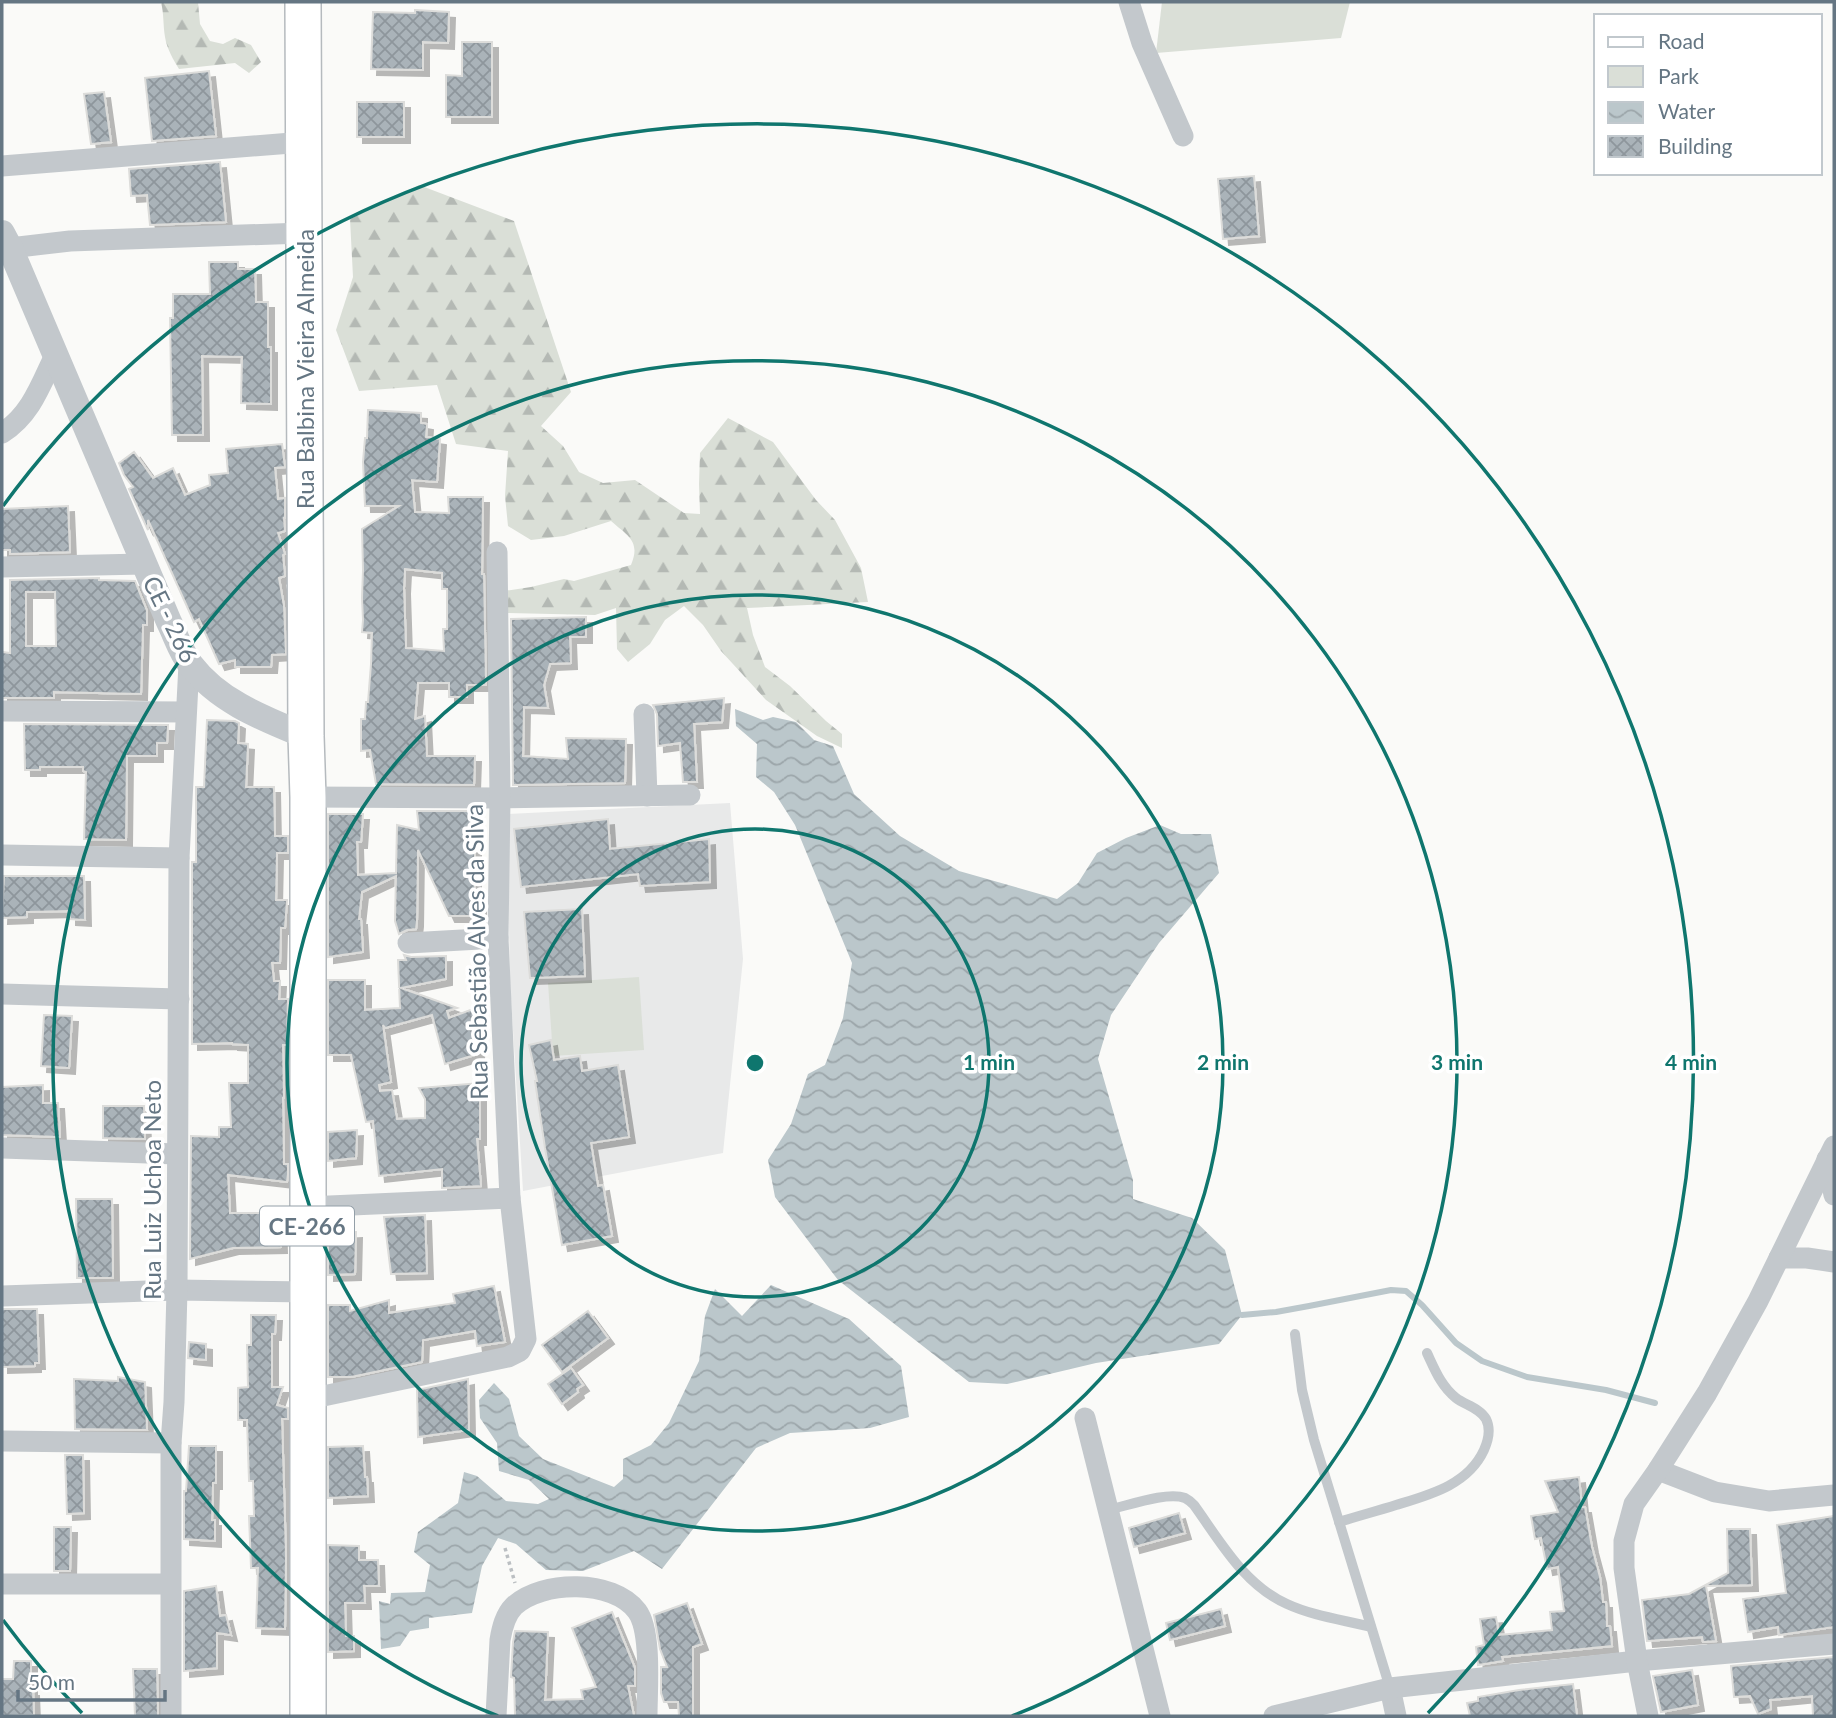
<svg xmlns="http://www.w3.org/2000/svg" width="1836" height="1718" font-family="Lato,sans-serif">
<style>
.built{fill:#e8e9e9}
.green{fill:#dadfd7}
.forest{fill:url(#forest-firs)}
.water{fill:url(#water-waves)}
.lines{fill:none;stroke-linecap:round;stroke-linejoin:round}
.stream{stroke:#bbc7cb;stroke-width:6}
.building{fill:url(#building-cross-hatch);stroke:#dcdcda;stroke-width:2;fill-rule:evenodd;filter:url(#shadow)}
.primary-casing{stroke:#b5babe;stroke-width:38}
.path{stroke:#bbbfc2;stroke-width:3.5;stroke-dasharray:3.5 3.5;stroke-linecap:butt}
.service{stroke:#c3c8cc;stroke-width:10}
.minor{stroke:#c3c8cc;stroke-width:21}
.tertiary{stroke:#c3c8cc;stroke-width:26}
.primary{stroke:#fff;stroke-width:35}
.ring{fill:none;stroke:#0f766e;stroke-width:3.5}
.labels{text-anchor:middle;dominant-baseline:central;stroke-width:7;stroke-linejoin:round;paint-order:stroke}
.shield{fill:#fff;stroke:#939fa8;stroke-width:2}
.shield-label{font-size:23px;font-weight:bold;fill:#657683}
.street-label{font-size:24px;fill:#657683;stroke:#fff}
.centre{fill:#0f766e;stroke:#fff;stroke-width:3.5}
.ring-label{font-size:21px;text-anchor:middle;font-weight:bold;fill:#0f766e;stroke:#fff;stroke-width:7;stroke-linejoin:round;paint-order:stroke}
</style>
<defs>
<pattern id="forest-firs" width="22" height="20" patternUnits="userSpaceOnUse" patternTransform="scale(1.75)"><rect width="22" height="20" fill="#dadfd7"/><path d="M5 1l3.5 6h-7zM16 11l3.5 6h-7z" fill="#b4b9b4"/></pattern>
<pattern id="water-waves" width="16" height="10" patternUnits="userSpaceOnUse" patternTransform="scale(1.75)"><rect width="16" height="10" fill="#bbc7cb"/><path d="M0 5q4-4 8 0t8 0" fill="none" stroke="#9ca6aa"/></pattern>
<pattern id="building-cross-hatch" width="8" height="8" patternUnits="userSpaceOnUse" patternTransform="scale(1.75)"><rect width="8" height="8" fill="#aab3b9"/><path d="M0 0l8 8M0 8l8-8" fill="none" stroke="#8e969c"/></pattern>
<filter id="shadow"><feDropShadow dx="6" dy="6" stdDeviation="0" flood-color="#0004"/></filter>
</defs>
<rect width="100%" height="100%" fill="#fafaf8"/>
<polygon class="built" points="730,803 743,959 723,1153 523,1191 510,982 507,814"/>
<g class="green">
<polygon points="1162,2 1350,2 1341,38 1156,53"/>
<polygon points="639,977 644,1050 553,1056 548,983"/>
</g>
<g class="forest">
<path d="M161 2H198L200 24 210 41 223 44 235 38 251 45 261 62 249 73 235 63 179 69C173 59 167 49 165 37 163 25 164 14 161 2Z"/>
<path d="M419 185 514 221 571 392 541 426 563 446 579 472 603 483 635 480 684 513 700 514 699 484 700 453 728 418 773 442 816 500 835 520 861 568 868 602 747 608 753 635 765 667 790 686 826 721 842 734V748L817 736 766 700 721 651 703 625 684 606 665 620 650 644 628 662 617 649 616 608 595 615 507 613 504 591 531 587 564 579 574 581 631 565C641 541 628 536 611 521L564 536 531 540 508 526 505 496 508 451 456 444 437 385 359 391 336 330 353 277 350 219Z"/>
</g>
<g class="water">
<polygon points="735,709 763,720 773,717 796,722 814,740 833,746 854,794 900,836 959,871 1057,899 1078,883 1097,853 1126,838 1160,825 1181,834 1211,834 1219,873 1159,943 1111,1015 1098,1059 1133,1180 1133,1199 1192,1218 1225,1250 1242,1315 1219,1344 1096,1363 1007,1384 969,1382 838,1280 775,1197 768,1160 791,1124 808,1074 825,1065 843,1018 852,963 795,825 774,792 756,777 757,744 736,726"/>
<polygon points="771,1285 849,1319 901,1366 909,1417 870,1428 790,1433 756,1448 662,1569 634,1551 583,1571 546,1570 516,1544 498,1538 482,1566 472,1613 429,1618 429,1628 410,1631 400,1646 381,1649 379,1601 390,1604 391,1593 425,1592 430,1565 414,1552 418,1532 458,1503 464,1472 477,1476 506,1501 538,1504 549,1499 529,1480 499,1471 497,1443 480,1418 479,1400 494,1383 509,1399 519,1436 543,1459 614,1487 623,1479 623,1459 651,1445 669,1423 699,1361 705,1316 715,1289 742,1316"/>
</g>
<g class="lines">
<polyline class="stream" points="1242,1315 1276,1312 1309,1306 1391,1290 1406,1291 1422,1305 1456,1343 1482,1361 1527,1377 1606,1390 1655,1403"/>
</g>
<g class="building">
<polygon points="415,10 449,12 448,43 423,42 423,70 371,69 373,12 415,13"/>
<polygon points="462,42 492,42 492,117 446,117 446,75 462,76"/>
<polygon points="209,71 216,136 152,141 145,78"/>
<polygon points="104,92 111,142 91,144 84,94"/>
<rect x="357" y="102" width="47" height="35"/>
<polygon points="220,162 226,222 150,225 147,195 131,196 129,169"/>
<polygon points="1254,176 1259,236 1223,239 1218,179"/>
<polygon points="209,262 238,262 238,269 255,269 256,302 268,302 268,347 271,347 271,404 241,403 242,357 202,356 203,435 172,435 170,318 173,318 173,294 210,294"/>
<path d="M368 410 421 413V423L427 424 426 437 440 439 437 482 412 480 415 512 449 513 448 497H483L482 574H484L486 685H467V697H449V683H418L415 719 425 716 427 756H475L474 785 376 784 370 750 361 751V719H365L366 702H368L371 664 372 633 362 632 363 620 362 598 363 570 362 529 399 506H365L363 462 365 438H367ZM405 569 442 573V589H447V629H443L444 651 406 648 404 588Z"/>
<polygon points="282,444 285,467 275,468 278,499 285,498 285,518 284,518 285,531 278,533 285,554 283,555 285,576 279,578 284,606 286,654 272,655 271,667 235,667 235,660 219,664 199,619 194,622 148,520 148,530 129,489 133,487 124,475 119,463 134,452 153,478 173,468 185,495 210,485 209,475 228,473 226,449"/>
<polygon points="68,506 70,552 10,554 10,550 2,550 2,509"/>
<path d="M99 578V580L135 581 147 611V625H143L141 694 54 692V698H2V652L10 653V580ZM26 592H55L56 646H26Z"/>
<polygon points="586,617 586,637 570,637 571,663 550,664 544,685 548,708 524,707 523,756 568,759 566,738 626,739 625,783 513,785 511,619"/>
<polygon points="724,698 722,722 694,724 697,782 683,782 680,743 658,746 657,714 653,705"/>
<polygon points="207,720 235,721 239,723 238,743 248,744 246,787 274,787 275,836 288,836 288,853 277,853 276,900 287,900 285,928 281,928 280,963 272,963 274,981 280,981 279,999 288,999 287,1045 283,1045 284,1098 283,1098 284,1164 288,1164 288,1174 287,1182 228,1175 230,1213 280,1213 281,1247 233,1248 190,1259 191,1136 219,1137 219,1127 231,1127 229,1083 248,1083 248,1045 232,1044 232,1043 192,1044 192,862 196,862 196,787 204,787"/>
<polygon points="24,724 168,725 167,743 157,743 157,756 127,756 126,840 84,839 86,772 83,771 83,767 40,767 40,770 25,770"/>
<polygon points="417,811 474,811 478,844 475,845 475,901 480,901 480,916 449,916 418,850 417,921 416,929 407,930 399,934 395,921 396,876 362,892 359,919 361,919 363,952 328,957 328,814 363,814 361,842 357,842 358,875 396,873 397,825 419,830"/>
<polygon points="608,819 610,849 709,839 710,882 640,886 638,874 521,887 514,829"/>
<polygon points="4,876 84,876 85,920 70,919 70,911 27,912 27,917 2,918"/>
<polygon points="582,909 585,976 530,978 524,912"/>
<polygon points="404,955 411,957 446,956 446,979 401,988 457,1008 447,1011 449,1018 473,1009 479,1030 478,1054 445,1064 432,1015 385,1028 383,1025 391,1082 379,1085 380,1091 392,1090 397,1119 425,1118 425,1099 419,1088 480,1083 480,1139 477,1139 481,1186 442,1188 442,1169 379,1176 373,1121 366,1122 351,1055 328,1055 328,980 365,980 365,1010 400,1008 398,960 406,960"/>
<polygon points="44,1015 72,1016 69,1068 41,1066"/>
<polygon points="551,1040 554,1060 580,1056 582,1071 618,1065 629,1137 591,1143 598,1186 603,1185 612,1236 562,1245 545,1148 535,1081 537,1081 529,1045"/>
<polygon points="43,1085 43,1103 58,1103 60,1137 2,1135 2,1087"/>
<polygon points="103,1106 144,1106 145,1139 103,1138"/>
<polygon points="357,1130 356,1158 328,1161 328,1132"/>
<polygon points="76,1199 112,1199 113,1278 77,1278"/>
<polygon points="425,1215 427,1273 391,1274 384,1217"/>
<polygon points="337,1219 337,1233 356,1232 355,1274 328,1275 328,1221"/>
<polygon points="494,1286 505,1342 477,1346 475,1331 423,1340 422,1362 351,1377 328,1377 328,1305 350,1305 350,1311 389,1300 389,1313 455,1303 453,1294"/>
<polygon points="2,1309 37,1309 39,1363 35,1363 35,1366 2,1367"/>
<polygon points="588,1311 608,1338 562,1372 542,1345"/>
<polygon points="251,1315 276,1315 275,1334 272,1334 272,1387 283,1387 277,1405 288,1408 288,1419 282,1419 286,1556 285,1629 256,1628 258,1568 251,1568 249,1516 254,1516 253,1481 249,1481 247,1420 238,1420 238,1388 248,1387 247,1345 251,1345"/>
<polygon points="189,1342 206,1344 206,1360 188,1358"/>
<polygon points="571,1368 583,1385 577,1389 578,1392 562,1404 548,1384"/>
<polygon points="118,1377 145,1382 147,1430 75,1429 74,1379 118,1381"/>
<polygon points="468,1379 469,1430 418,1437 417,1390"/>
<polygon points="189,1446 216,1446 216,1483 213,1483 212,1520 215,1520 215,1541 184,1539 184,1491 186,1491"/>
<polygon points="363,1446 365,1477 367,1477 368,1496 328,1498 328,1447"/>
<polygon points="65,1455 83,1455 84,1513 67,1514"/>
<polygon points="1579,1477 1582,1507 1585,1507 1592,1547 1600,1577 1603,1602 1606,1602 1607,1626 1610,1626 1612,1646 1502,1657 1503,1661 1478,1665 1476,1647 1484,1645 1480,1619 1496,1617 1499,1635 1552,1630 1550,1612 1564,1611 1558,1567 1547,1569 1541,1538 1535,1539 1531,1516 1558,1512 1545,1481"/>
<polygon points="1179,1513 1185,1533 1134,1547 1129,1528"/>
<polygon points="1834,1516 1834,1627 1779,1635 1778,1627 1748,1632 1743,1599 1786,1593 1777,1525"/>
<polygon points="54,1527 71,1527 70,1571 54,1571"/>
<polygon points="1727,1529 1750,1529 1752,1585 1706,1586 1716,1641 1703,1642 1702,1637 1647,1641 1642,1600 1689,1594 1728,1573"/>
<polygon points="328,1545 359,1546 359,1560 378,1560 379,1586 364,1586 365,1603 345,1603 346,1636 354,1636 354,1651 328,1652"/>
<polygon points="216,1586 220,1616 226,1615 231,1635 217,1633 217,1668 184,1671 184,1591"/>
<polygon points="687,1603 702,1644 693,1647 693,1716 679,1716 678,1702 664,1702 661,1693 661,1667 667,1667 660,1649 654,1615"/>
<polygon points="1221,1609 1225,1626 1170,1640 1166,1623"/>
<polygon points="612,1612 635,1668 635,1686 628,1686 634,1716 515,1716 514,1678 511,1677 513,1642 515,1631 548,1632 545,1700 583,1699 581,1690 596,1687 572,1628"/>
<polygon points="1834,1657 1834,1716 1813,1716 1812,1696 1770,1700 1771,1709 1758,1714 1750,1696 1734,1697 1731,1666"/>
<polygon points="14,1661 31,1661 31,1690 33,1690 34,1715 2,1716 2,1679 13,1679"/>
<polygon points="133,1669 157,1669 158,1716 135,1716"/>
<polygon points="1692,1670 1698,1705 1661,1712 1653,1676"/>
<polygon points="1573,1684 1577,1716 1470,1716 1467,1703 1478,1701 1478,1697 1519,1690"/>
</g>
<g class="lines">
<defs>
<polyline id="primary" points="303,2 306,736 308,797 308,1716"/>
</defs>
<use href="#primary" class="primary-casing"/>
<polyline class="path" points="505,1548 515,1583"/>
<g class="service">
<polyline points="1295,1334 1302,1390 1314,1440 1390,1688"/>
<path d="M1108 1510C1127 1506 1167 1491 1185 1498 1187 1499 1193 1504 1194 1505 1220 1541 1244 1585 1287 1604 1313 1616 1344 1620 1371 1627"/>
<path d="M1339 1522C1358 1516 1377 1511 1396 1505 1429 1495 1468 1485 1484 1450 1488 1441 1491 1429 1486 1419 1480 1408 1465 1405 1456 1398 1441 1386 1435 1370 1427 1353"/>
</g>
<g class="minor">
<polyline points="1129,2 1142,43 1183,136"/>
<polyline points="2,166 304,142"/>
<polyline points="10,248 70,241 303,233"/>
<path d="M2 433C31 415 41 384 55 355"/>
<polyline points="2,567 144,564"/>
<polyline points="2,711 186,712"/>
<polyline points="644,714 647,796"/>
<polyline points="308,797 500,798 690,795"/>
<polyline points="2,855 179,858"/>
<polyline points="408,943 498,938"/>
<polyline points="2,994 179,999"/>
<polyline points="2,1148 177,1154"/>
<polyline points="1827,1159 1834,1195"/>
<polyline points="307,1207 510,1198"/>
<polyline points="1779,1258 1807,1258 1834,1262"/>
<polyline points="2,1296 177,1290 309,1292"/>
<polyline points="309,1399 508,1357 520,1351 526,1339 510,1198 498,938 500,798 497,552"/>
<polyline points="1085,1418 1160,1716"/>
<polyline points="2,1441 171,1443"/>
<polyline points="1658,1470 1715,1492 1769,1501 1834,1495"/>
<polyline points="2,1584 170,1584"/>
<polyline points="1390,1688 1396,1716"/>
<polyline points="171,1716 171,1443 174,1402 177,1290 179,858 189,664"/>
<path d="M496 1716 500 1640C502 1628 505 1615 514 1606 542 1580 613 1579 637 1611 652 1631 647 1690 647 1716"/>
<polyline points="1274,1716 1390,1688 1637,1661 1834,1644"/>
<polyline points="1648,1716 1637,1661 1624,1568 1624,1541 1634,1504 1658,1470 1707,1393 1758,1301 1834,1146"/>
</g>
<path class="tertiary" d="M2 233 10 248 169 622C176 636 181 653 191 665 219 702 265 719 306 736"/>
<use href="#primary" class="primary"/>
</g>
<g class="ring">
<circle cx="755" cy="1063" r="234"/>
<circle cx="755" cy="1063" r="468"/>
<path d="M498 1716A702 702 0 1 1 1012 1716"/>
<path d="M82 1713A936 936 0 0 1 3 1620M3 506A936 936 0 1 1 1428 1713"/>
</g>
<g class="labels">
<rect class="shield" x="260" y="1206.5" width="94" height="39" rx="5"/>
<g class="shield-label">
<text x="307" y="1226">CE-266</text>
</g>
<g class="street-label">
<text transform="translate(304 369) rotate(-90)">Rua Balbina Vieira Almeida</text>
<text transform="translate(171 619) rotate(64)">CE - 266</text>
<text transform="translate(476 952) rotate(-91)">Rua Sebastião Alves da Silva</text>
<text transform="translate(151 1190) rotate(-90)">Rua Luiz Uchoa Neto</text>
</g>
</g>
<circle cx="755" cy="1063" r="10" class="centre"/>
<g class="ring-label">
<text x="989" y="1070">1 min</text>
<text x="1223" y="1070">2 min</text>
<text x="1457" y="1070">3 min</text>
<text x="1691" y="1070">4 min</text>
</g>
<rect width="1836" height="1718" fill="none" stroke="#657683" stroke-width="7"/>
<rect x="1594" y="14" width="228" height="161" fill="#ffffff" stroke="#c1c8cd" stroke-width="2"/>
<rect x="1608" y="37" width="35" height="10" fill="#ffffff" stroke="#c1c8cd" stroke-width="2"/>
<text x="1658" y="49" font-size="21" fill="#657683">Road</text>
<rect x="1608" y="66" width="35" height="21" fill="#dadfd7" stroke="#c1c8cd" stroke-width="2"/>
<text x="1658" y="84" font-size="21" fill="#657683">Park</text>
<rect x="1608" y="102" width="35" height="21" fill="url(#water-waves)" stroke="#c1c8cd" stroke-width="2"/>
<text x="1658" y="119" font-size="21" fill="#657683">Water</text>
<rect x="1608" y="136" width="35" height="21" fill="url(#building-cross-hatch)" stroke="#c1c8cd" stroke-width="2"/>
<text x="1658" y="154" font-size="21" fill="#657683">Building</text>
<path d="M18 1690v10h147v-10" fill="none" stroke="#657683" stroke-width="3.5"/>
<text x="28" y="1690" font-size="21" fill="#657683" stroke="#ffffff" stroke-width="5" paint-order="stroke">50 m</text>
</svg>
